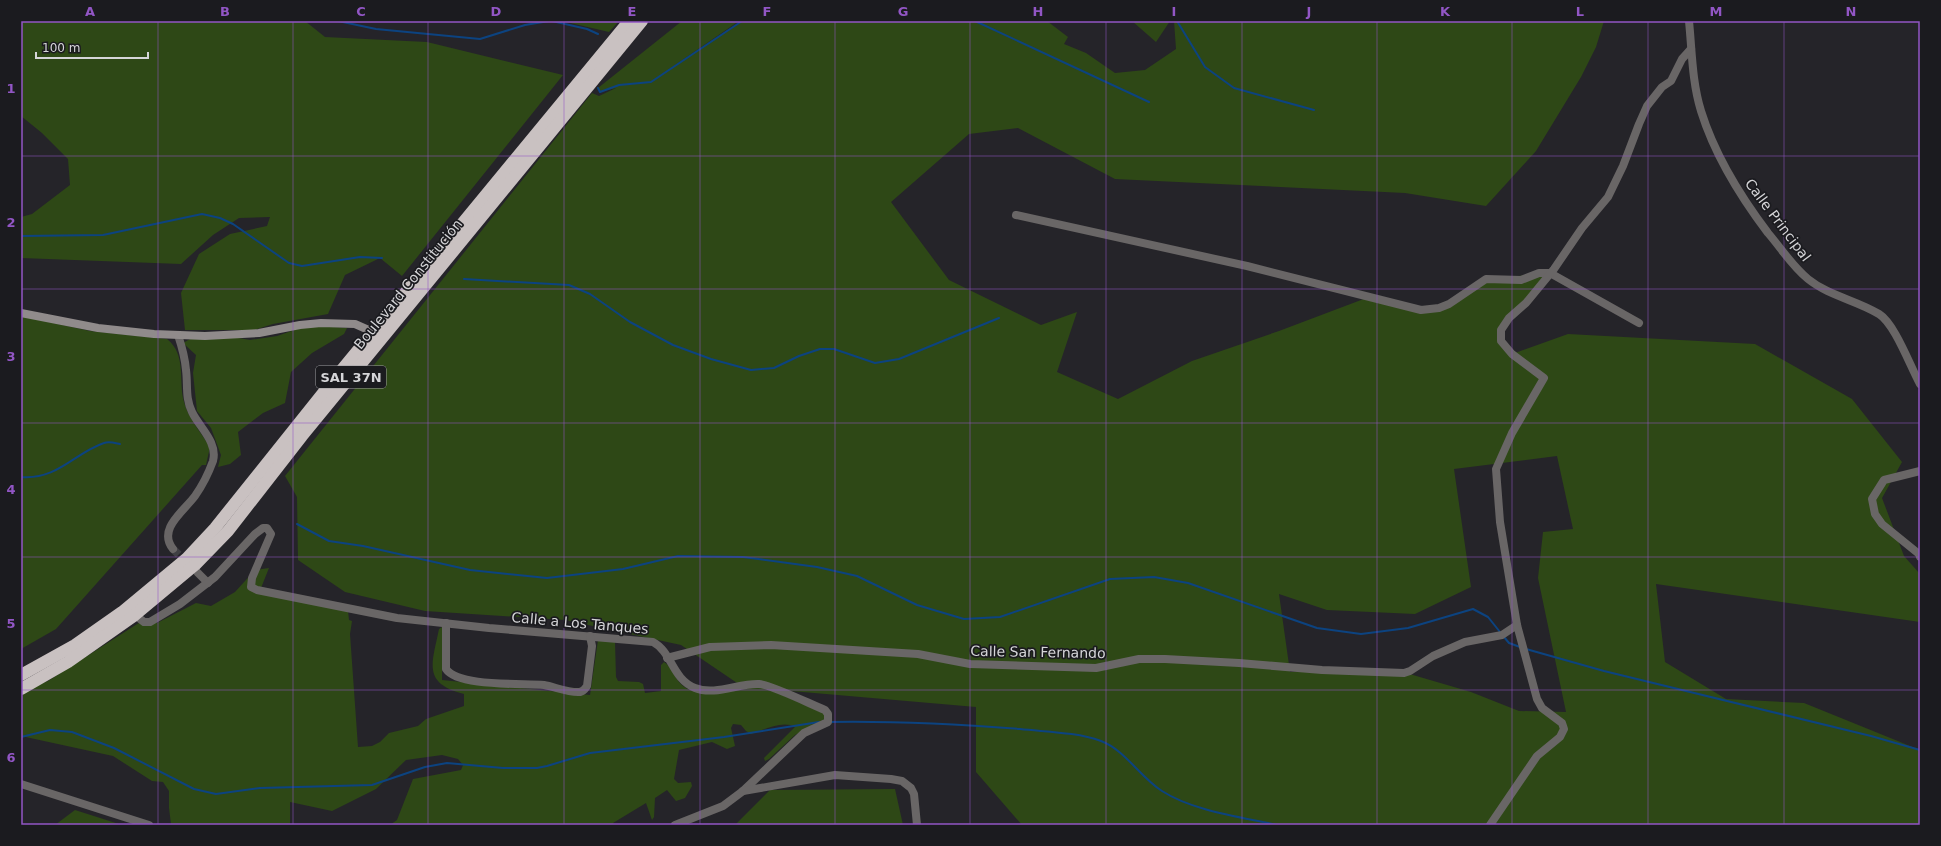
<svg xmlns="http://www.w3.org/2000/svg" width="1941" height="846" font-family="'DejaVu Sans',sans-serif">
<style>
.green{fill:#2e4816;fill-rule:evenodd}
.lines{fill:none;stroke-linecap:round;stroke-linejoin:round}
.stream{stroke:#0c4380;stroke-width:2}
.street-tunnel{stroke:#3f3f43;stroke-width:8;stroke-dasharray:8 4;stroke-linecap:butt}
.street{stroke:#696666;stroke-width:8}
.secondary{stroke:#908b8b;stroke-width:8}
.highway{stroke:#c9c1c1;stroke-width:12}
.grid{fill:none;stroke:#9256c5;stroke-width:1;stroke-opacity:0.55}
.labels{text-anchor:middle;dominant-baseline:central;stroke-width:3.5;stroke-linejoin:round;paint-order:stroke}
.shield{fill:#1b1b1f;stroke:#9d9da0;stroke-width:1}
.shield-label{font-size:13px;font-weight:bold;fill:#d5d5d8}
.street-label{font-size:14px;fill:#d5d5d8;stroke:#1b1b1f}
.neatline{fill:none;stroke:#9256c5;stroke-width:1.5}
.grid-label{font-size:13px;text-anchor:middle;font-weight:bold;fill:#9256c5}
</style>
<rect width="100%" height="100%" fill="#252429"/>
<g class="green">
<polygon points="21,21 305,21 325,37 427,42 563,75 402,276 380,258 345,275 328,314 273,324 254,330 185,330 181,293 199,254 230,234 267,226 270,217 239,218 213,235 181,264 21,258 21,217 32,214 70,185 68,159 42,133 21,116"/>
<polygon points="562,21 619,21 609,32"/>
<path d="M682 21H739L665 72 743 21H1047L1068 37 1064 44 1086 53 1115 73 1145 70 1176 49 1174 21H1604L1596 47 1581 77 1536 151 1486 206 1405 193 1115 179 1018 128 969 134 891 202 949 280 1041 325 1077 312 1057 372 1118 399 1192 361 1279 331 1369 297 1421 310 1439 308 1486 279 1550 273 1509 318 1501 341 1512 354 1568 334 1755 344 1852 399 1902 462 1882 498 1904 556 1920 574V622L1656 584 1665 662 1726 699 1804 703 1920 750V825H1022L976 772V707L768 689 824 713 825 719 795 735 769 759 765 761 764 758 795 727C783 720 763 730 751 734L746 731 741 725 733 724 731 728 735 746 727 749 712 742 679 750 674 779 678 783 691 782 692 786 685 798 676 801 667 790 655 798 654 817 652 820 646 803 613 823 614 825H390L397 820 413 779 461 770 463 765 458 759 442 755 406 760 376 789 332 811 290 802V825H175L171 824 169 808V791L163 782 152 781 113 756 21 736V691L48 681 145 619 157 623 196 603 211 606 235 592 255 570 269 568 259 593 348 611 349 620 352 621 350 634 358 747 372 746 380 742 389 733 418 726 426 719 464 706V694C422 683 432 664 439 629L442 627V680L590 695 598 640 615 642 616 677 618 681 639 682 643 684 645 693 661 691V665L664 662C671 666 674 676 679 682 694 700 723 689 743 687L681 645 565 620 425 611 345 592 298 560 297 497 285 476 592 93 599 96 616 88 600 92 598 88ZM1557 456 1573 529 1543 532 1538 578 1566 712 1519 711 1471 692 1396 670 1290 672 1279 594 1327 610 1415 614 1471 587 1454 469Z"/>
<polygon points="1132,21 1170,21 1156,42"/>
<path d="M21 316 90 331 167 339C187 355 178 380 184 402 188 418 202 434 210 447L206 465H202L56 629 21 649Z"/>
<polygon points="309,325 347,328 344,334 312,353 291,372 285,403 263,413 238,432 241,455 230,464 218,467 221,455 211,428 197,411 193,373 196,355 183,343 192,338 233,337 250,340 277,336"/>
<polygon points="895,789 903,825 735,825 770,790"/>
<polygon points="75,810 122,825 55,825"/>
</g>
<g class="lines">
<g class="stream">
<polyline points="338,21 376,29 480,39 525,25 549,21"/>
<polyline points="552,21 587,29 598,34"/>
<polyline points="975,21 1149,102"/>
<polyline points="1177,21 1205,67 1234,88 1314,110"/>
<polyline points="598,88 600,92 619,85 651,82 742,21"/>
<polyline points="21,236 103,235 202,214 220,218 233,224 289,263 302,266 360,257 382,258"/>
<polyline points="464,279 569,285 590,294 630,322 673,345 711,359 751,370 774,368 799,356 820,349 834,349 875,363 899,359 999,318"/>
<path d="M21 477C58 480 74 453 104 443 109 441 115 443 120 444"/>
<polyline points="297,524 329,541 363,546 470,570 547,578 623,569 678,556 743,557 817,567 857,576 917,605 964,619 1000,617 1110,579 1154,577 1188,583 1317,628 1361,634 1408,628 1473,609 1488,617 1500,632"/>
<polyline points="1504,637 1509,643 1520,647"/>
<polyline points="1526,649 1604,671 1871,736 1920,750"/>
<path d="M829 722C893 721 957 724 1020 729 1047 732 1076 732 1101 741 1125 750 1140 777 1162 791 1193 811 1241 817 1277 825"/>
<polyline points="21,737 50,730 72,732 114,748 194,789 216,794 260,788 372,785 425,767 447,763 503,768 537,768 547,766 590,753 724,737 819,722"/>
</g>
<polyline class="street-tunnel" points="173,549 187,563"/>
<g class="street">
<path d="M1689 21C1692 51 1692 82 1701 111 1715 156 1740 196 1768 233 1781 248 1792 266 1808 279 1829 296 1856 300 1879 314 1895 324 1910 366 1920 384"/>
<polyline points="1016,215 1247,266 1421,310 1439,308 1449,304 1486,279 1521,280 1539,273 1550,273 1639,323"/>
<polyline points="1920,471 1884,480 1872,499 1875,514 1882,524 1919,554 1920,557"/>
<path d="M173 549C157 529 184 511 195 496 202 486 209 472 213 461 218 442 199 427 192 412 185 398 188 385 186 370 185 358 182 347 178 335"/>
<polyline points="198,573 208,583"/>
<path d="M135 615 144 622H150L180 604 215 577 255 534 263 528H267L271 534 252 578 251 587 257 590 397 618 489 628 653 642C672 652 672 679 695 688 715 696 739 683 759 684 772 685 810 704 825 710L828 714V722L804 733 743 791 723 806 675 825"/>
<path d="M446 623V669C458 687 522 683 544 685 555 687 569 693 580 692 584 691 585 689 587 686L592 646 590 636"/>
<polyline points="667,658 710,647 771,645 918,654 970,664 1096,668 1139,659 1165,659 1239,663 1322,670 1404,673 1410,671 1433,656 1465,642 1502,635 1517,625"/>
<polyline points="21,784 149,825"/>
<polyline points="743,791 835,775 891,779 902,781 911,788 914,794 917,825"/>
<polyline points="1490,825 1537,756 1560,737 1564,729 1562,723 1542,708 1537,699 1517,625 1500,522 1496,469 1512,433 1544,378 1512,354 1501,341 1501,330 1509,318 1526,303 1554,269 1582,228 1608,197 1623,166 1639,124 1647,106 1662,87 1671,81 1682,59 1691,49"/>
</g>
<polyline class="secondary" points="21,313 98,328 154,334 205,336 259,333 300,325 321,323 355,324 373,332"/>
<g class="highway">
<polyline points="21,675 75,645 122,612 187,558 215,528 335,378 629,21"/>
<polyline points="21,689 68,662 135,615 195,565 228,531 302,436 642,21"/>
</g>
</g>
<path class="grid" d="M158 21V825M293 21V825M428 21V825M564 21V825M700 21V825M835 21V825M970 21V825M1106 21V825M1242 21V825M1377 21V825M1512 21V825M1648 21V825M1784 21V825M21 156H1920M21 289H1920M21 423H1920M21 557H1920M21 690H1920"/>
<g class="labels">
<rect class="shield" x="316" y="366" width="70" height="22" rx="3"/>
<g class="shield-label">
<text x="351" y="377">SAL 37N</text>
</g>
<g class="street-label">
<text transform="translate(1778 220) rotate(53)">Calle Principal</text>
<text transform="translate(408 284) rotate(-51)">Boulevard Constitución</text>
<text transform="translate(580 623) rotate(5)">Calle a Los Tanques</text>
<text transform="translate(1038 652) rotate(1)">Calle San Fernando</text>
</g>
</g>
<rect width="1941" height="846" fill="none" stroke="#1b1b1f" stroke-width="44"/>
<path d="M36 52v6h112v-6" fill="none" stroke="#d5d5d8" stroke-width="2"/>
<text x="42" y="52" font-size="12" fill="#d5d5d8" stroke="#1b1b1f" stroke-width="3" paint-order="stroke">100 m</text>
<rect x="22" y="22" width="1897" height="802" class="neatline"/>
<g class="grid-label">
<text x="90" y="16">A</text>
<text x="225" y="16">B</text>
<text x="361" y="16">C</text>
<text x="496" y="16">D</text>
<text x="632" y="16">E</text>
<text x="767" y="16">F</text>
<text x="903" y="16">G</text>
<text x="1038" y="16">H</text>
<text x="1174" y="16">I</text>
<text x="1309" y="16">J</text>
<text x="1445" y="16">K</text>
<text x="1580" y="16">L</text>
<text x="1716" y="16">M</text>
<text x="1851" y="16">N</text>
<text x="11" y="93">1</text>
<text x="11" y="227">2</text>
<text x="11" y="361">3</text>
<text x="11" y="494">4</text>
<text x="11" y="628">5</text>
<text x="11" y="762">6</text>
</g>
</svg>
